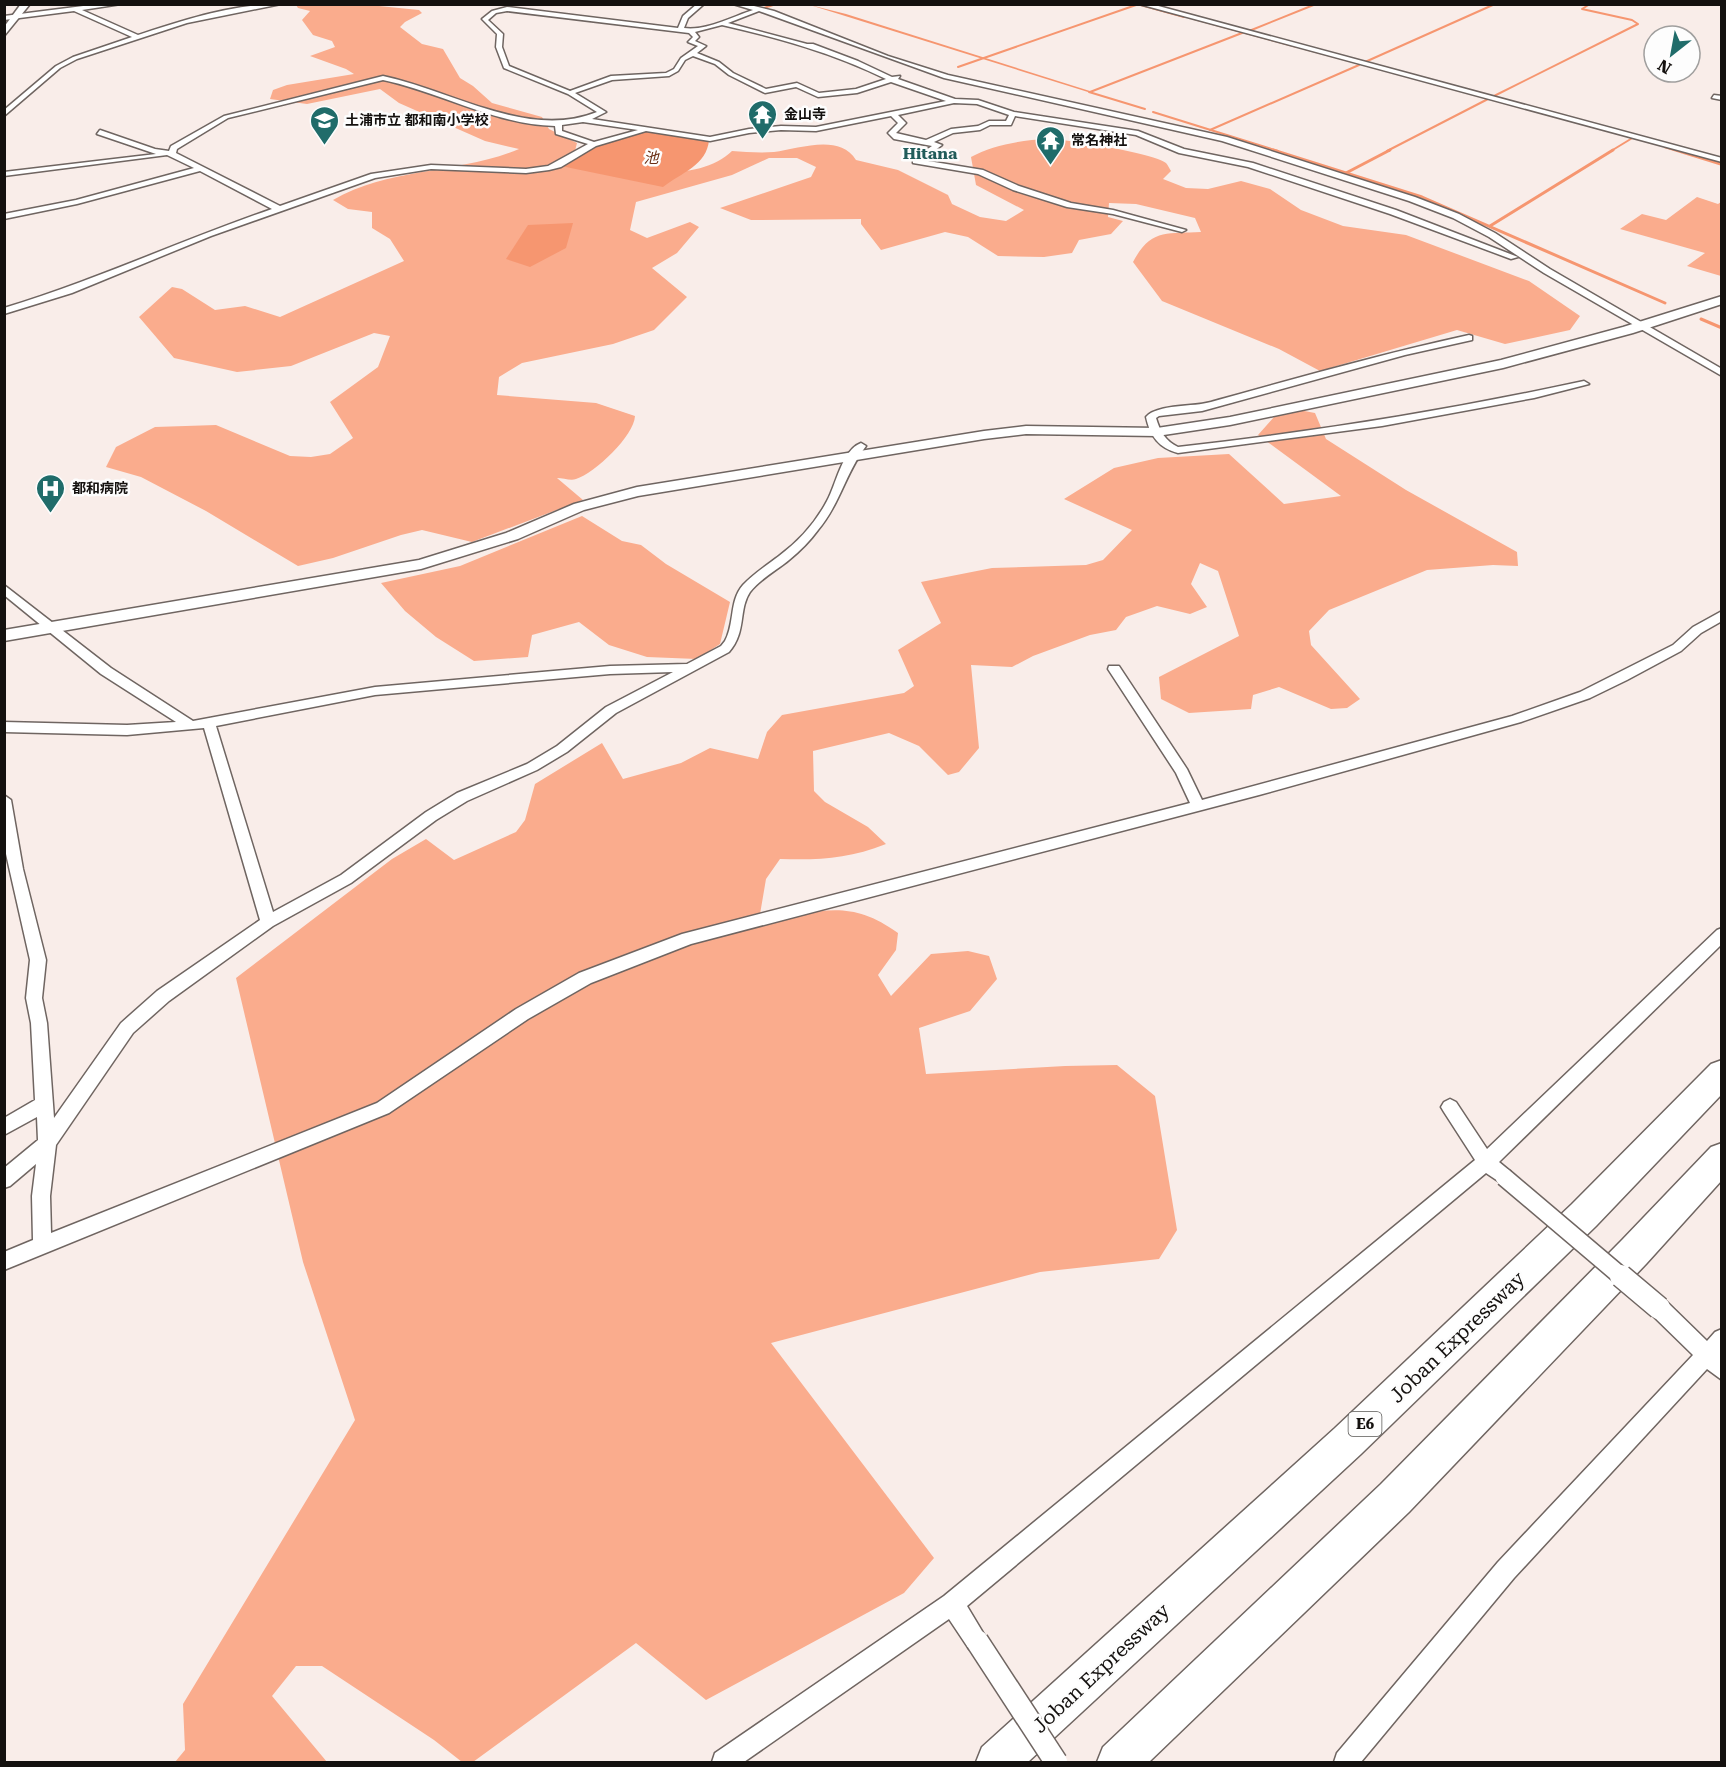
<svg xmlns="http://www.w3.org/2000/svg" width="1726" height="1767" font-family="'Roboto Serif','Noto Sans JP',serif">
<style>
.green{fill:#faac8d}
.water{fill:#f69670}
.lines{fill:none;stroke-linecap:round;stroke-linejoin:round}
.stream-far1{stroke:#f69670;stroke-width:2}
.stream{stroke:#f69670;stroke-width:3}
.canal{fill:#f69670;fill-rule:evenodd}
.street-casing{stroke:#6f6561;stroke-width:3}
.secondary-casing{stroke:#6f6561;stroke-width:3}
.highway-casing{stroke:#6f6561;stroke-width:3}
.street{fill:#fff;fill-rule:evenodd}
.secondary{fill:#fff;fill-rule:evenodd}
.highway{fill:#fff;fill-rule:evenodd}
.street-bridge-far1-casing{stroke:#6f6561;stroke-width:20;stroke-linecap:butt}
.street-bridge-casing{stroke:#6f6561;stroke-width:25;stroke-linecap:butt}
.street-bridge-far1{stroke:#fff;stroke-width:17}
.street-bridge{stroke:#fff;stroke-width:22}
.labels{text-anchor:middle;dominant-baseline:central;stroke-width:5;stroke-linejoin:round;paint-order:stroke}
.far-poi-label{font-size:14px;font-weight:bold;fill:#14110f;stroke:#fdfdfd;text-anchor:start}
.far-water-label{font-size:15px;font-style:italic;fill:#6a2e14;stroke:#fdfdfd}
.shield{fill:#fdfdfd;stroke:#5a5856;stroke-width:1.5}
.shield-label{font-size:15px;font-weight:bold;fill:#14110f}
.far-quarter-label{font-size:16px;font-weight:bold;fill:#215c5a;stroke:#fdfdfd}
.near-street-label{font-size:20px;fill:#14110f;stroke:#fdfdfd}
</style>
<rect width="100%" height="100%" fill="#f9ede9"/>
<g class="green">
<path d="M359 4 419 10 422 13 405 22 400 27 422 44 443 49 460 78 473 86 492 103 542 117 549 129 577 143 575 151 557 161C606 167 692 189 732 151 745 152 760 153 774 152 799 149 839 133 856 160L898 170 948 195 952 204 980 217 1006 221 1024 210 976 185 971 157C992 145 1022 140 1047 139 1066 139 1153 153 1166 163 1168 165 1169 168 1171 171L1163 179 1186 188 1208 189 1241 181 1270 189 1301 210 1343 226 1406 235 1529 281 1580 316 1570 330 1505 344 1457 330 1320 371 1279 349 1162 301 1133 262C1151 228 1167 234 1201 232L1195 218 1136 204 1109 203 1108 217 1123 221 1111 234 1079 240 1072 253 1044 257 998 256 968 237 945 232 881 250 861 224V219L751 220 720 208 811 177 816 167 797 158H769L732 175 636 202 630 230 647 238 690 222 699 227 677 253 652 268 687 297 654 330 613 344 522 363 499 377 497 395 596 403 635 416C634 436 595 473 576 479 571 481 563 478 557 478L583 500 472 542 422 530 401 535 333 558 298 566 206 511 141 477 106 467 116 447 155 427 216 425 290 456 311 457 330 454 353 438 330 402 378 367 390 336 374 333 291 366 237 372 174 358 139 317 172 287 182 289 215 310 245 306 280 317 404 261 390 239 372 228V212L348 209 333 200C390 167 459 174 519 149L485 141 399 103 380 89 307 104 270 99 273 90 287 85 354 74 346 69 310 56 335 47 332 41 313 35 302 20 310 11 298 8 296 5Z"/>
<polygon points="1697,197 1718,204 1721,202 1721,276 1687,266 1705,253 1620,229 1642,214 1666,220"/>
<path d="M1283 407 1315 413 1326 439 1406 490 1517 552 1518 566 1493 565 1427 570 1329 610 1309 631 1311 645 1360 699 1347 708 1331 709 1279 687 1253 695 1251 709 1189 713 1161 699 1159 677 1239 636 1218 571 1200 563 1191 584 1207 607 1190 614 1157 606 1126 617 1116 630 1090 635 1033 656 1012 667 971 665 979 748 959 772 948 775 919 746 889 733 813 751 814 791 825 802 868 827 886 844C848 859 820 860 780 859L766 879 758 926C814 912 847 896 898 933L896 950 878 975 891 996 931 954 968 951 989 956 997 979 970 1011 919 1028 926 1074 1065 1066 1117 1065 1155 1096 1177 1230 1159 1259 1040 1272 771 1343 934 1558 904 1593 706 1700 636 1643 473 1762H462L434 1740 322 1666H296L272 1696 327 1762H175L185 1750 183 1704 355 1420 303 1262 236 978 392 859 426 839 454 860 516 832 525 820 535 784 602 743 623 779 681 763 710 748 758 759 767 732 782 715 904 693 914 686 898 650 941 623 921 582 992 568 1086 565 1103 560 1132 530 1064 499 1114 468 1158 458 1229 454 1284 504 1341 496 1258 435Z"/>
<polygon points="582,516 622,541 641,545 666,564 730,602 720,644 697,659 647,657 609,645 579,622 532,635 528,657 474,661 436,637 405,611 381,583 460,566"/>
</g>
<g class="water">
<polygon points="810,5 846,14 1093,92 1088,92"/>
<path d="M644 131 709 140C707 165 681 173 663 187L561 166 594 145Z"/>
<polygon points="573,223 566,248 530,267 506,259 528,225"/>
</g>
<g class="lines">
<g class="stream-far1">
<polyline points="1137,4 1184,17"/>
<polyline points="764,8 776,4"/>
<polyline points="1194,19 1297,47"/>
<polyline points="1249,31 1316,4"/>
<polyline points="1305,49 1380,69"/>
<polyline points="1365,62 1495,4"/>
<polyline points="958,67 1136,5"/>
<polyline points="1089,92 1145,109"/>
<polyline points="1090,92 1242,33"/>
<polyline points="1494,96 1638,24 1632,20 1582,9 1590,4"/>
<polyline points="1153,112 1278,151"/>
<polyline points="1210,130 1359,65"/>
<polyline points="1387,151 1488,99"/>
<polyline points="1611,151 1634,137"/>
</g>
<g class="stream">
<polyline points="1273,150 1422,197 1665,303"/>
<polyline points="1346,173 1390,150"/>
<polyline points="1490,226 1613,150"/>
<polyline points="1701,319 1722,328"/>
</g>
<polygon class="canal" points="1664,144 1722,160 1722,166 1664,148"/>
<defs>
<g id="street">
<path d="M99 4H121L82 10 138 35C184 20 232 4 281 4L187 23 77 59 60 68 4 116V110L56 66 73 57 132 37 74 11 4 20V16Z"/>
<path d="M697 4H704L688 18 684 28C706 31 732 17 753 10L733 4H746L774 11 888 56 948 75 1227 137 1415 197 1459 214 1495 233 1550 269 1722 369V376L1544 273 1489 237 1453 218 1409 201 1222 141 944 78 759 11 728 23 807 44H813L858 61 892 77 900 76 898 79 955 99 978 100 1014 112 1138 131 1184 149 1253 163 1396 210 1518 257 1511 259 1390 214 1248 167 1179 153 1136 135 1015 116 1011 125H990L980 130 953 133 934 142 942 145 922 160 983 170 1019 186 1071 203 1113 210 1186 230 1182 232 1113 214 1067 207 1013 190 978 174 913 163V159L932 146 894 139 888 133 898 123 891 116 816 131 781 130 749 133 710 141 646 131 596 146 561 167 549 170 526 173 431 169 375 178 211 236 72 293 4 314V308C96 280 182 240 272 209L200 171 77 204 4 219V214L76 200 194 168 167 155 4 176V172L156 154 97 134 100 130 155 149 169 151 171 146 224 116 383 76C451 90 528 140 597 112L568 94 504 68 496 47 497 34 482 19 492 11 507 7 678 28 683 16ZM507 11 689 33 693 37 688 42 698 46 681 58 674 69 666 73 611 76 570 91 509 66 502 47 503 34 488 20 496 13ZM722 25C779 38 833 53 886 79L856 89 819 93 797 83 766 89 733 73 719 62 697 53 706 46 695 41 699 37 695 32ZM693 56 715 64 729 75 765 93 796 87 818 97 857 93 891 82 946 101 816 127 781 126 749 129 710 137 592 119 606 112 575 93 612 80 669 76 678 71 685 60ZM383 80C440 92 496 125 555 126L556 134 588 144 548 166 526 169 431 165 371 174 280 206 176 153 177 149 228 118ZM954 103 977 104 1009 115 1006 121H989L978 126 951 129 926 140 896 133 906 123 898 115ZM583 122 638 130 594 142 562 131V125Z"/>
<polygon points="1139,4 1151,4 1722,158 1722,162"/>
<polygon points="1714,95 1722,96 1722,100 1712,98"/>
<path d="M1469 335 1472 336V340L1405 355 1202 411 1159 416 1156 418C1160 431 1165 441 1178 447 1315 432 1450 410 1584 381L1589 384 1534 398 1382 426 1178 453C1159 448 1150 436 1146 417 1157 404 1194 407 1211 402 1297 378 1382 354 1469 335Z"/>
<path d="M861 443 866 446C846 472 840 504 818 530 810 541 800 551 789 560 777 570 760 579 750 592 738 610 747 631 729 652L616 713 567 752 537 770 467 801 436 820 351 883 273 926 169 1001 133 1033 56 1145 50 1196 51 1233 377 1103 516 1009 579 973 682 934 1190 803 1176 773 1108 669 1109 666H1119L1187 769 1202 800 1512 716 1580 692 1673 645 1693 627 1722 611V621L1701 633 1681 651 1627 680 1590 698 1521 722 1259 795 691 944 591 983 528 1019 389 1113 4 1270V1252L33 1240 32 1196 36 1164 10 1186 4 1188V1168L38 1140 37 1117 4 1135V1118L35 1100 31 1023 26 998 30 960 4 845V795L11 800 23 869 46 960 42 998 47 1023 54 1118 121 1023 157 991 260 920 204 728 127 735 4 732V722L127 725 176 722 101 674 4 595V585L111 668 193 721 375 687 610 666 687 664 721 646 725 641C735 623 729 601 743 585 753 574 767 565 779 556 798 542 816 522 827 501 836 485 842 450 861 443ZM673 672 606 707 557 746 527 764 457 793 426 812 341 875 273 912 216 726 375 695 610 674Z"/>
<polygon points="1722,928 1722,944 1499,1162 1510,1171 1513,1177 1510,1183 1504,1185 1486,1173 967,1606 988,1641 985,1649 977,1652 969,1649 949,1619 744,1762 712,1762 715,1753 944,1596 1475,1160 1444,1112 1441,1107 1444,1102 1450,1099 1456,1102 1487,1149 1717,930"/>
<polygon points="1659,1298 1666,1301 1707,1341 1715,1332 1722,1329 1722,1380 1707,1369 1514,1578 1361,1762 1334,1762 1337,1753 1498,1562 1693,1355 1652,1315 1649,1308 1652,1301"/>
</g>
<g id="secondary">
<polygon points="21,4 30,4 4,36 4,27"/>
<polygon points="1722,296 1722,304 1633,333 1503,368 1230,425 1157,436 1026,434 984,439 638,496 584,510 518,539 421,569 4,641 4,630 419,560 506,533 574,504 637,487 984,431 1026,426 1157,428 1230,417 1501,360 1623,327"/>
</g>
<g id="highway">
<polygon points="1722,1060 1722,1094 1596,1226 1361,1454 1028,1762 976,1762 982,1747 1335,1428 1572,1204 1711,1064"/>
<polygon points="1722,1143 1722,1180 1646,1264 1409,1512 1149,1762 1097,1762 1103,1747 1381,1484 1622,1240 1711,1147"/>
</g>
</defs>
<use href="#street" class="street-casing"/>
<use href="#secondary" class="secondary-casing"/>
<use href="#highway" class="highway-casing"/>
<use href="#street" class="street"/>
<use href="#secondary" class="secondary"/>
<use href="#highway" class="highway"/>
<defs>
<polyline id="street-bridge-far1" points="1504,1177 1622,1277"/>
<g id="street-bridge">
<polyline points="1621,1276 1659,1308"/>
<polyline points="977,1641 1056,1762"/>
</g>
</defs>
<use href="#street-bridge-far1" class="street-bridge-far1-casing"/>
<use href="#street-bridge" class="street-bridge-casing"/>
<use href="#street-bridge-far1" class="street-bridge-far1"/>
<use href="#street-bridge" class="street-bridge"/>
</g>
<defs>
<symbol id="temple-pin" viewBox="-11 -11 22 30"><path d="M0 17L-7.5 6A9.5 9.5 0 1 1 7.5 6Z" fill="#206c6a" stroke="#fdfdfd"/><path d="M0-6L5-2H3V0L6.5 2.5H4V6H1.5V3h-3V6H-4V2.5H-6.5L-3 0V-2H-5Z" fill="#fff"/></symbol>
<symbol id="school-pin" viewBox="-11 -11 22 30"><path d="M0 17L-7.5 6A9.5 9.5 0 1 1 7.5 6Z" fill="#206c6a" stroke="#fdfdfd"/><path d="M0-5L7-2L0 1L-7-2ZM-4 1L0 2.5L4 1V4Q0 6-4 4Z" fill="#fff"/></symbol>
<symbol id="hospital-pin" viewBox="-11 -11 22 30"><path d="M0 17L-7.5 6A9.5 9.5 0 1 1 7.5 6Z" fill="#206c6a" stroke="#fdfdfd"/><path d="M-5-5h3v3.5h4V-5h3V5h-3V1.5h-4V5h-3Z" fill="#fff"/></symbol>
</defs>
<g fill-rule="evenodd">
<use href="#temple-pin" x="746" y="98" width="33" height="45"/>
<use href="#school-pin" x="308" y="104" width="33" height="45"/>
<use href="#temple-pin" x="1034" y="124" width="33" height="45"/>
<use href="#hospital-pin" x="34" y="472" width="33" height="45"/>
</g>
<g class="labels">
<g class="far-poi-label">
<text x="784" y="114">金山寺</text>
<text x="345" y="120">土浦市立 都和南小学校</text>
<text x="1071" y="140">常名神社</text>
<text x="72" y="488">都和病院</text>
</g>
<g class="far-water-label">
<text x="651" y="158">池</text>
</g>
<rect class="shield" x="1348.5" y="1412" width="33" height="24" rx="4.5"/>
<g class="shield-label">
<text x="1365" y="1424">E6</text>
</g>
<g class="far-quarter-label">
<text x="930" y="153">Hitana</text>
</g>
<g class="near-street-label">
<text transform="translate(1457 1337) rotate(-44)">Joban Expressway</text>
<text transform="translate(1101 1668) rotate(-43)">Joban Expressway</text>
</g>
</g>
<rect width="1726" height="1767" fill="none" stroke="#14110f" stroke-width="12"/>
<g transform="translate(1672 54) rotate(211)"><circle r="28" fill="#fdfdfd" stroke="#a09f9e" stroke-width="1.5"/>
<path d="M0-4.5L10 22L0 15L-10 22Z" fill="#206c6a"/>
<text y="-9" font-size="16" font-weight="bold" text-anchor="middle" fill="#14110f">N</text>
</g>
</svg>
